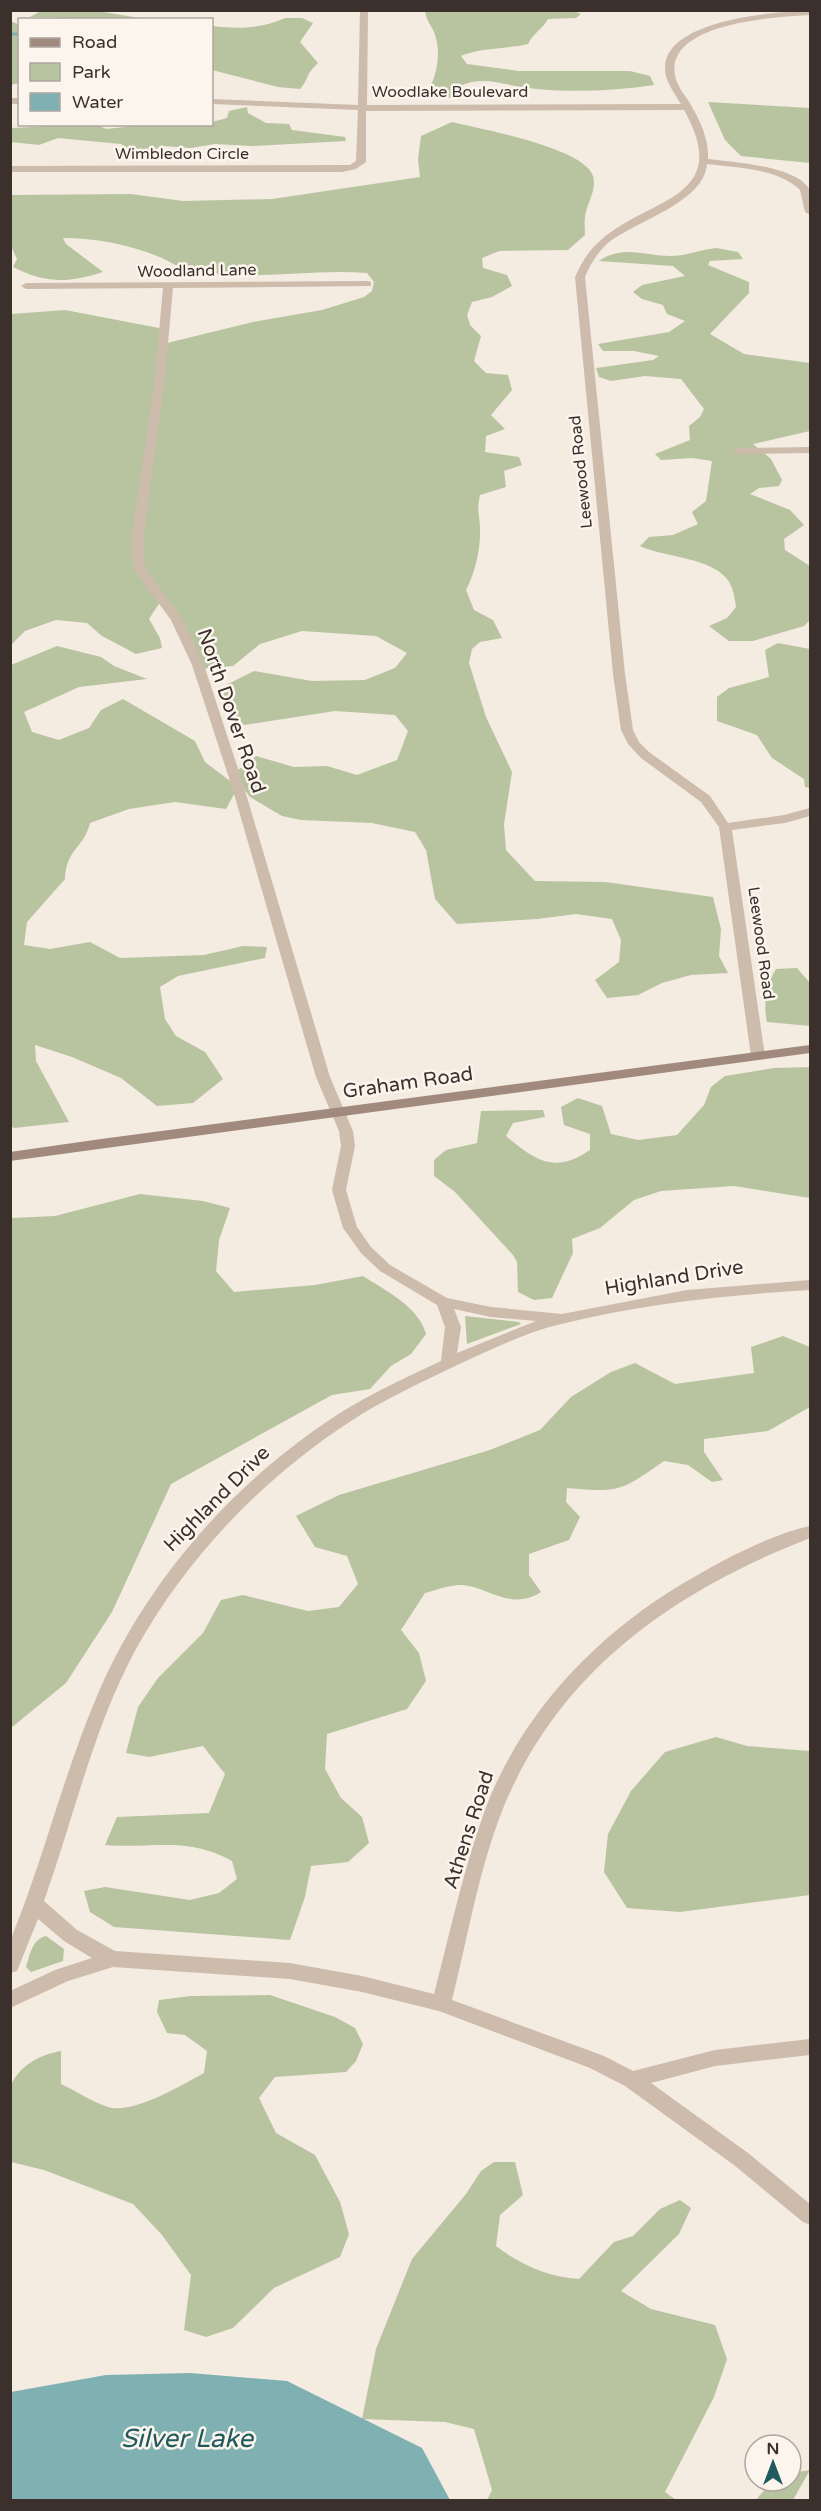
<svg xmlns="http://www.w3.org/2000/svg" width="821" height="2511" font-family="'Varela Round',sans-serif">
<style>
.green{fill:#b8c4a0}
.water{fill:#7fb0b2}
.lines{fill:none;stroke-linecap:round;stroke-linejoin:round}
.stream{stroke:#7fb0b2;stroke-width:3}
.minor{fill:#cdbbac;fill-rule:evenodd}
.secondary{fill:#a18a7d;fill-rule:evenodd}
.labels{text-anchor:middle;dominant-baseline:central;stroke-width:5;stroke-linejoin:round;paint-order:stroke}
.far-street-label{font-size:16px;fill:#3b302b;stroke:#fbf5ee}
.street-label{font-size:20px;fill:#3b302b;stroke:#fbf5ee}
.near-water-label{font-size:26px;font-style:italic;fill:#1f5a5e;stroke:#fbf5ee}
</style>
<rect width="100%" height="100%" fill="#f4ebe1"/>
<g class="green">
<polygon points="97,11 146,19 30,17 41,11"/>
<path d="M425 11H574L581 14 576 18 548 19C542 30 533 33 528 44 508 49 478 48 461 56L467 64 519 71H630L650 76 654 85C613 91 569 93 528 88 503 85 483 75 460 86V100L427 93C437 76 442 52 434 32 431 25 426 20 425 11Z"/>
<path d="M285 18H302L313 23 300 42 318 63C305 75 309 79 300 89L278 87 212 70V26C239 29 260 29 285 18Z"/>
<polygon points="10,21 20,25 19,83 11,85"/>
<polygon points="708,102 810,108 810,163 741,156 725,140"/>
<polygon points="247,107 248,113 266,123 289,124 292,130 345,137 346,141 252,146 215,144 190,148 164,146 156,149 160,158 145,160 121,144 58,138 39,145 11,142 11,128 95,124 106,129 153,124 212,124 212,122 227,118 229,111"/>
<path d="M452 122C480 129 584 147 593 176 597 191 587 202 585 217 584 223 585 229 585 235L568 250 499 251 482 258 483 268 507 275 512 286 492 297 472 302 467 315 470 325 481 336 474 361 486 373 508 375 512 390 491 415 505 429 486 436 485 452 519 457 522 465 504 471 506 487 480 495C476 513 480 513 480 529 481 548 475 573 466 590L474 610 493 620 502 638 480 642 472 649 469 663 486 717 512 772 504 824 506 850 535 881 605 882 713 897 721 929 719 956 728 973 691 975 662 983 638 995 607 998 595 980 619 962 621 940 612 919 576 914 537 919 457 924 435 899 426 850 415 832 372 823 301 820 282 816 250 797 233 774 256 756 294 767 327 766 357 775 397 760 408 731 395 715 335 711 244 725 222 700 226 685 254 671 312 681 365 680 395 668 407 653 376 636 302 631 260 644 233 666 199 669 162 599 149 619 160 638 162 648 136 654 102 636 87 623 56 620 25 631 11 645V314L65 310 159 328 164 332 163 344 253 322 322 310 364 297 372 291 374 282 367 273C306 268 242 284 182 268 174 265 166 259 157 256 127 244 95 238 63 238L66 244 103 272C68 283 47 284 13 267L17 259 11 246V195L131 194 183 201 272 199 420 177 418 159 421 136Z"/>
<path d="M717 248 738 252 743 259 710 261 708 265 749 282V293L710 334 744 354 810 363V431L753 444 771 459 782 480 779 486 759 488 750 494 790 510 804 525 784 539 785 550 810 566V620L804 626 753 641H729L709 626 727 618 736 607C735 601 734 594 732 588 722 557 664 558 640 546L649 537 673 535 698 524 692 512 706 501 712 461 692 458 661 460 655 454 690 440 689 426 700 417 704 409 681 379 645 376 611 381 599 377 596 368 653 360 659 356 634 351H603L598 344 669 332 685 321 667 314 663 305 642 299 633 292 642 285 685 276 673 266 599 261C623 244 645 256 671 256 687 256 701 249 717 248Z"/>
<polygon points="778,643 810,649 810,788 805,787 804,779 772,758 757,735 717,721 717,697 729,688 769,677 765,650"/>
<path d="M57 646 101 657 114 666 147 679 79 687 24 712 32 732 59 740 89 728 101 710 123 699 195 741 205 762 238 787 226 809 175 802 129 809 90 823C84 848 66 849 65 879L27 922 24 945 50 949 90 942 120 958 204 955 243 946 267 947 265 958 178 976 160 987 165 1019 176 1036 205 1052 223 1079 193 1103 157 1106 121 1078 72 1057 35 1045 36 1061 69 1122 14 1128 11 1126V665Z"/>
<path d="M797 968 810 983V1026L767 1022C763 1004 766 984 776 969Z"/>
<path d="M810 1067V1198L734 1186 661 1191 634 1200 600 1228 572 1239 573 1253 552 1298 534 1300 518 1292 517 1262 513 1255 455 1192 434 1176V1160L446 1150 477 1143 481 1111 543 1110 545 1117 513 1123 506 1136C536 1161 555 1174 590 1150V1134L564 1125 561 1107 578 1098 602 1106 611 1134 638 1140 677 1135 704 1105 711 1087 725 1076 774 1068Z"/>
<path d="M140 1194 203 1201 230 1208 219 1240 216 1271 234 1292 315 1285 363 1276C386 1291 419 1307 426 1334L411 1354 391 1366 370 1389 332 1395 171 1484 112 1612 66 1683 11 1728V1218L55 1216Z"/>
<polygon points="465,1316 519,1322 521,1324 467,1344"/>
<path d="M783 1336 810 1347V1407L768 1431 704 1439V1452L723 1480 712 1482 688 1465 664 1461C621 1491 620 1493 567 1488L566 1502 580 1517 569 1540 529 1554V1575L541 1592C511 1611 490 1588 463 1585 451 1584 436 1590 425 1593L401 1630 419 1653 426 1681 407 1709 327 1734 325 1769 341 1798 362 1817 369 1843 348 1862 311 1866 305 1897 290 1940 114 1927 90 1912 84 1891 105 1887 190 1900 219 1893 237 1879 232 1861C186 1836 154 1849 105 1845L117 1817 209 1813 225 1774 203 1746 149 1757 126 1753 138 1707 158 1678 203 1633 221 1600 243 1595 308 1611 339 1607 358 1584 347 1556 315 1547 296 1516 339 1495 490 1450 540 1430 571 1397 611 1372 635 1363 675 1384 754 1373 751 1347Z"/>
<polygon points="716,1737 747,1746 810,1751 810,1895 680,1912 627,1908 604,1872 608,1834 631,1791 665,1752"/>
<path d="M46 1936 64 1949 63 1961 31 1972 26 1967C30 1955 32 1939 46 1936Z"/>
<path d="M270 1995 335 2017 355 2028 363 2044 356 2061 346 2072 275 2077 259 2098 276 2133 315 2155 340 2202 349 2234 340 2257 274 2288 233 2328 206 2337 184 2330 191 2275 162 2235 133 2204 44 2170 11 2162C10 2149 7 2092 12 2083 22 2064 40 2055 61 2051V2084C76 2091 92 2102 108 2107 132 2115 182 2085 204 2073L207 2051 185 2035 167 2033 157 2012 159 2000 191 1996Z"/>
<path d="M494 2162H515L523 2195 500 2215 496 2246C521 2265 548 2277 579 2279L614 2242 633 2236 660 2209 680 2200 691 2208 679 2234 621 2291 651 2309 715 2325 727 2359 714 2397 665 2492 676 2500H487L492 2490 474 2429 445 2422 362 2419 376 2349 412 2259 466 2194 481 2171Z"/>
<polygon points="810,2470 793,2500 756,2500 772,2481 791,2481 791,2473"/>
</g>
<polygon class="water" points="190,2373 287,2381 422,2448 450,2500 11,2500 11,2392 106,2375"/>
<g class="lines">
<polyline class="stream" points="10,34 20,34"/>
<g class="minor">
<path d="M360 10H368L367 105 681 104C676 96 669 86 666 76 653 20 776 11 810 11V15C777 17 666 22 675 75 676 86 687 97 692 107 701 122 709 141 708 159 731 162 800 166 810 191 812 197 810 208 810 215L805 212 800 190C778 168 737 168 707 164 704 203 635 221 608 243 597 253 591 263 585 277L625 674 633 730 639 742 649 752 710 796 728 823 784 815 810 808V816L785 823 732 830 765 1056 763 1059 758 1060 751 1056 719 827 701 802 641 758 628 744 621 730 613 674 575 277C582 262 588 251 601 240 650 197 734 199 684 110L366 111V162L356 169 342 172H10V166L350 165 356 161 358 110 212 104V99L358 105Z"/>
<rect x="10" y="98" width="10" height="6"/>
<path d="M368 281 371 282V286L173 288 165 376 144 535V561L147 571 183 620 204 665 244 787 330 1077 353 1131 355 1146 346 1190 357 1227 371 1247 390 1265 447 1298 491 1307 562 1314 687 1290 810 1280V1290C726 1295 643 1304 561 1324 523 1333 486 1352 451 1368 418 1384 383 1400 351 1421 263 1478 187 1557 136 1649 93 1728 74 1817 44 1901L77 1930 115 1951 290 1963 362 1976 434 1994C450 1933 463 1870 485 1810 521 1714 595 1636 682 1584 721 1561 766 1536 810 1526V1538C675 1591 562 1668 504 1806 479 1868 468 1936 452 2000L604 2056 633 2071 715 2050 810 2039V2055L715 2066 651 2083 748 2153 810 2204V2225L803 2222 734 2165 625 2086 590 2068 439 2011 362 1992 290 1979 113 1967 68 1981 10 2008V1991L55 1970 92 1958 64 1941 38 1919 19 1966 17 1971 10 1973V1941C44 1859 64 1771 100 1689 150 1576 236 1480 340 1413 372 1393 407 1377 441 1361L445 1327 437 1305 380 1271 361 1253 343 1228 332 1190 341 1146 339 1131 316 1077 232 787 192 665 171 620 135 571 132 561V535L155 376 163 288 26 289 21 286 26 283ZM454 1309 491 1317 536 1321 457 1353 461 1327Z"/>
<polygon points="810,447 810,453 737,454 732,451 737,448"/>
</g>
<polygon class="secondary" points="810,1045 810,1053 10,1161 10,1152 101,1139"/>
</g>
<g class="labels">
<g class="far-street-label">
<text x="450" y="92">Woodlake Boulevard</text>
<text x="182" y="154">Wimbledon Circle</text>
<text transform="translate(197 271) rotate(-1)">Woodland Lane</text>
<text transform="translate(581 472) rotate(-96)">Leewood Road</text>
<text transform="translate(761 943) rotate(82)">Leewood Road</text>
</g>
<g class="street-label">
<text transform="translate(231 711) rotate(71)">North Dover Road</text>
<text transform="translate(408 1083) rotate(-8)">Graham Road</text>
<text transform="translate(674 1278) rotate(-9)">Highland Drive</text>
<text transform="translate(217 1499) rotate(-45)">Highland Drive</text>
<text transform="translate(469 1830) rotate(-72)">Athens Road</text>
</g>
<g class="near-water-label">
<text x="187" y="2438">Silver Lake</text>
</g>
</g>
<rect width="821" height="2511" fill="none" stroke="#3b302b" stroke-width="24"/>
<rect x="18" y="18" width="195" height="108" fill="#fbf5ee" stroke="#aea6a0" stroke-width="1.5"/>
<rect x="30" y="38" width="30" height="9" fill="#a18a7d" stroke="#aea6a0" stroke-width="1.5"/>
<text x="72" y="48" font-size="18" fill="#3b302b">Road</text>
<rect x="30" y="63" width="30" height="18" fill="#b8c4a0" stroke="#aea6a0" stroke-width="1.5"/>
<text x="72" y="78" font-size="18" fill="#3b302b">Park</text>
<rect x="30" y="93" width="30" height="18" fill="#7fb0b2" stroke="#aea6a0" stroke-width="1.5"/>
<text x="72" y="108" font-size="18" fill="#3b302b">Water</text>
<g transform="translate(773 2463)"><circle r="28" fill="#fbf5ee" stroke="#aea6a0" stroke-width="1.5"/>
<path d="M0-4.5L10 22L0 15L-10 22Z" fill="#1f5a5e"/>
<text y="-9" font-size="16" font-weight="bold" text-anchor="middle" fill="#3b302b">N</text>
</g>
</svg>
